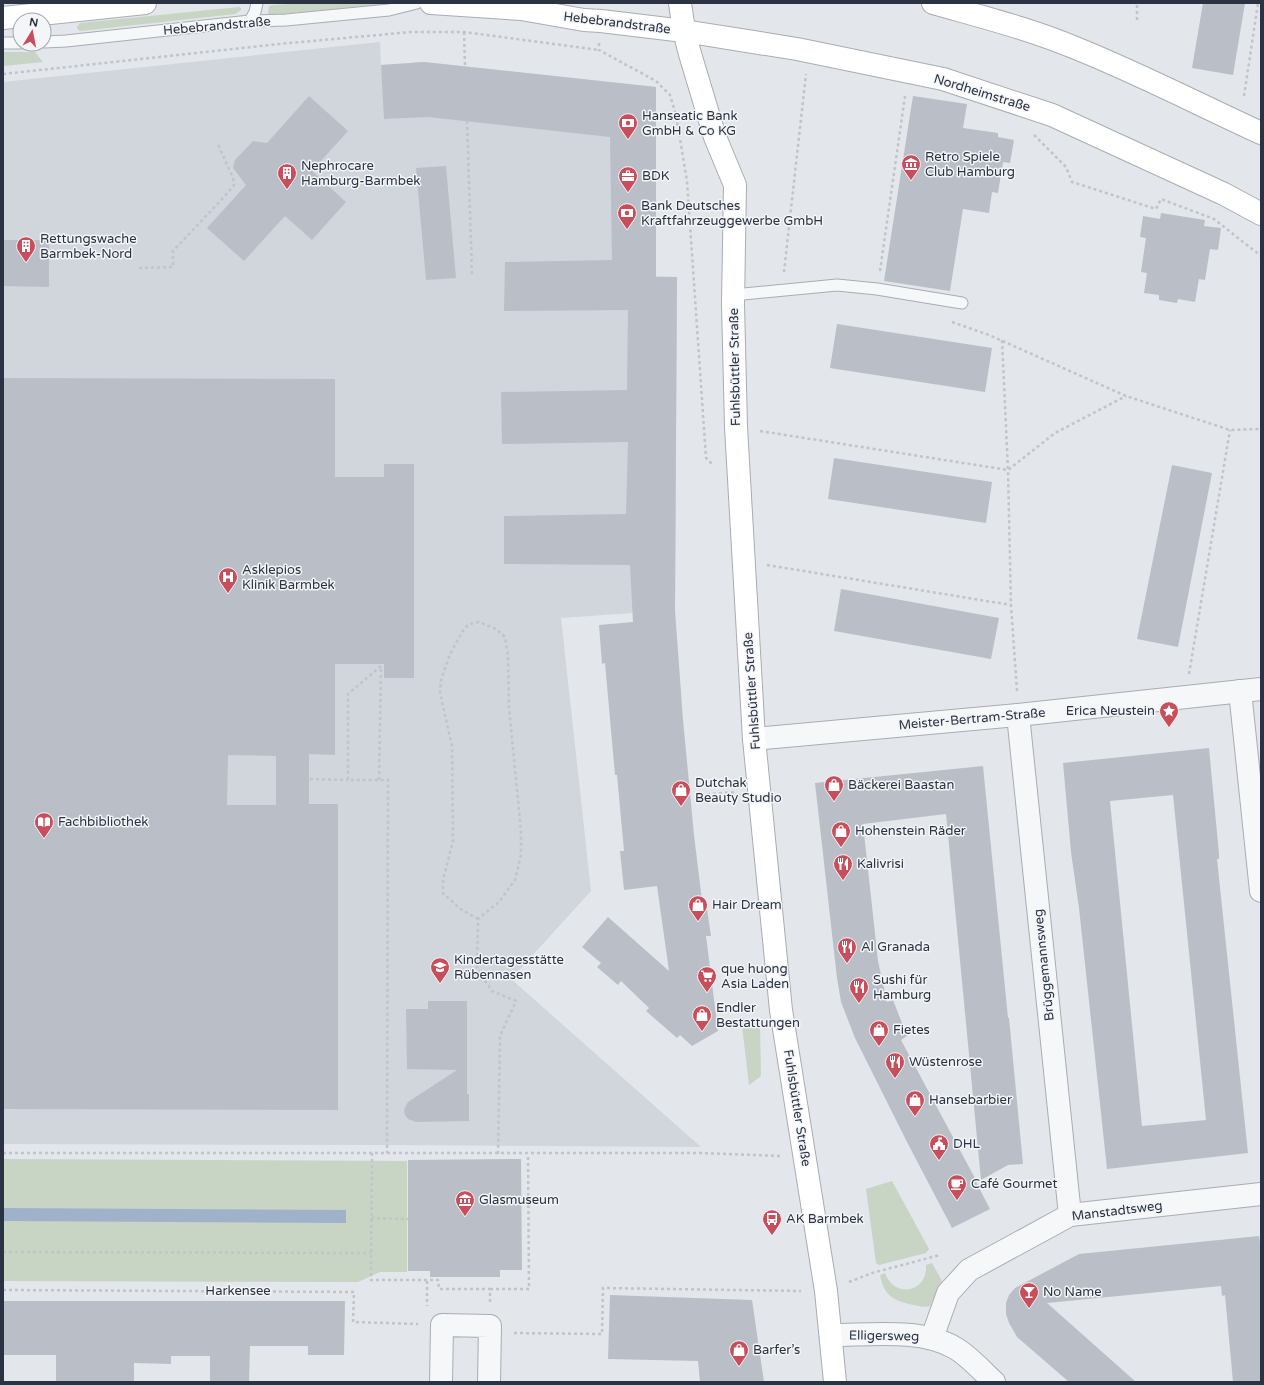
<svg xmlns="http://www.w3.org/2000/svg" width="1264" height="1385" font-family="'Varela Round',sans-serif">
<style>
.built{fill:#d1d5dc}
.green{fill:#c8d4c4}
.water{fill:#a0b2c9}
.building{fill:#babfc7;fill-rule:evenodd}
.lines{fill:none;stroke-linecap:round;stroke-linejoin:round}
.lane-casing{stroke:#a8adb4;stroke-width:13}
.street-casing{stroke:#a8adb4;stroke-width:24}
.secondary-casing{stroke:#a8adb4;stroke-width:24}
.path{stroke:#c1c4c9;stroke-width:2.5;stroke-dasharray:3 3;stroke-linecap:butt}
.lane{stroke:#f6f7f9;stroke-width:11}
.street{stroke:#f6f7f9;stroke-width:22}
.secondary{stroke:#fff;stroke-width:22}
.labels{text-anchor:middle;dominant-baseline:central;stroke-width:3;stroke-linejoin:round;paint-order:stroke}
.street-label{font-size:13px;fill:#2b3342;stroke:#f3f5f8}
.poi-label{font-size:13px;fill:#2b3342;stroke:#f3f5f8;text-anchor:start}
</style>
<rect width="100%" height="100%" fill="#e3e6ea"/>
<polygon class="built" points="380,42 381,65 424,62 656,87 656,276 677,277 675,610 561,618 591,891 511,979 701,1147 393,1145 3,1144 3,82"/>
<g class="green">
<polygon points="305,3 396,3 272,15 269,15 268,13 269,6 273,5"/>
<polygon points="239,7 241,8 241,10 235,14 81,31 78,30 77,27 80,23"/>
<polygon points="3,52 35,52 43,62 3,66"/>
<polygon points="741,1017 760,1026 761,1076 749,1085"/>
<polygon points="3,1159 407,1161 407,1272 380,1272 358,1282 3,1281"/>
<polygon points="892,1181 929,1249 926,1253 879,1265 876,1263 866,1189"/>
<path d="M932 1263 942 1281 930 1306C924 1308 919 1306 914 1305 894 1301 884 1296 880 1275L885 1273C894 1299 928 1293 926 1265Z"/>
</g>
<polygon class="water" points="3,1208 346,1210 346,1223 3,1221"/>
<g class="building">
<polygon points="1203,3 1245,3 1233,75 1192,68"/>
<polygon points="424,62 656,87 656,277 677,277 675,610 683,720 694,835 703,909 707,909 711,936 706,936 718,1031 692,1046 680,1035 677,1038 646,1011 649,1008 621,981 618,985 597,967 601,963 582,947 608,917 669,971 657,886 624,890 620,851 624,851 617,775 615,775 605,663 602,664 599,625 633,622 630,565 504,564 504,516 626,514 628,442 502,444 501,392 627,390 628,310 504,311 505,262 612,260 610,137 428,117 384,119 381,65"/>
<polygon points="309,96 348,131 312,171 346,202 312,240 285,216 244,261 207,228 246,185 233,168 235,160 253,141 267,143"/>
<polygon points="913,96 967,104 963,128 998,133 998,137 1014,140 1010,163 1003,162 998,193 992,192 989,213 963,209 950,291 884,281"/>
<polygon points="446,166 456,278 426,280 416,168"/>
<polygon points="1161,213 1205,220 1204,226 1221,228 1218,250 1210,249 1205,280 1199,279 1195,302 1178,299 1177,303 1159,300 1159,295 1144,293 1147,273 1141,272 1146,238 1140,237 1143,216 1160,219"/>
<polygon points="3,240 49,240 49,287 3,286"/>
<polygon points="837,324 992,348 985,392 830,368"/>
<path d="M3 378 335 379V477H384V464H414V678H384V664H335V755L309 754V804H338V1110L3 1109ZM228 755 276 756V805H227Z"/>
<polygon points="834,458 992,482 986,523 828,499"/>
<polygon points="1172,465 1212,473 1178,647 1137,639"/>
<polygon points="841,589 999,618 991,659 834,631"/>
<path d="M1209 748 1219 854V859H1217L1248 1153 1107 1169 1079 908 1071 852 1063 763ZM1173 795 1206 1120 1142 1126 1110 801Z"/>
<polygon points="983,766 1008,1018 1009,1018 1023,1164 1008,1165 981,1180 946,814 863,824 878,961 887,1002 893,1000 907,1036 901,1040 977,1182 976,1182 990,1209 952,1228 908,1144 855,1038 841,1002 837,978 815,783"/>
<polygon points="428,1001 467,1001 467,1094 469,1094 469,1121 416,1122 408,1119 405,1115 404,1110 408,1102 457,1070 407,1069 406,1009 428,1009"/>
<polygon points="521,1159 522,1270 500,1270 500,1277 430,1277 430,1271 408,1271 408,1160"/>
<polygon points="1259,1236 1261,1249 1261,1382 1233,1382 1225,1295 1222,1296 1221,1286 1047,1303 1136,1382 1069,1382 1017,1337 1009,1323 1006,1314 1006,1303 1009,1295 1015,1288 1079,1254"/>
<polygon points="610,1295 752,1300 764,1382 700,1382 698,1361 608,1359"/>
<polygon points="3,1301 345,1301 344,1355 308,1355 308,1346 250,1346 249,1382 210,1382 210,1356 171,1356 171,1364 134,1363 134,1382 56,1382 56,1355 3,1355"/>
</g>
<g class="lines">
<defs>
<g id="lane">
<polyline points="250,21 255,12 257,3"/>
<polyline points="44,42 66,41 250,21 286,20 389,10 417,3"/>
<polyline points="3,43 20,43"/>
<polyline points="733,295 837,285 877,289 962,303"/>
</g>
<g id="street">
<polyline points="1240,691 1261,891"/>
<polyline points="1018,715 1070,1215"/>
<polyline points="754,739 1018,715 1261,689"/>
<path d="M831 1335C870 1335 921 1328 955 1348 968 1355 983 1372 994 1382"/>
<polyline points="932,1338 948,1293 969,1270 1070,1215 1261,1194"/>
<polyline points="441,1382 442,1325 490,1326 489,1382"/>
</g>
<g id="secondary">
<polyline points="431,3 521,9 584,20 601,21 684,31 797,49 943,79 1052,115 1224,194 1261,214"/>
<polyline points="680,3 684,31 690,54 715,137 735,185 733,304 736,427 754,739 781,1010 826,1291 835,1382"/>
<path d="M933 3C982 17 1031 29 1078 49 1140 74 1200 105 1261 133"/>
<polyline points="3,18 145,3"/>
</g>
</defs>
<use href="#lane" class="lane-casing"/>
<use href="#street" class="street-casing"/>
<use href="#secondary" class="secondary-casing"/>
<g class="path">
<polyline points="1137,20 1137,3"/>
<polyline points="464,32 465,66"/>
<polyline points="599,43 599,50 656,81 670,95 676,115 687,181 706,458 713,465"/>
<polyline points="3,74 279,44 411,32 464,32 599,50"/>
<polyline points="1244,96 1258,3"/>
<polyline points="467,121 472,274"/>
<polyline points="1034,135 1066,167 1072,182 1156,209 1161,199 1214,219 1261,256"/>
<polyline points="139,268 173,267 173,251 225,196 234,185 233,178 217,142"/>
<polyline points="880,271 905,96"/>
<polyline points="784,272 806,74"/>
<polyline points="952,322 989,335 1126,396 1230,430 1261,429"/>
<polyline points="760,431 1008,470 1002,340"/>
<polyline points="767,565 1011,605"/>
<polyline points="381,666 348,694 348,780 388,780 387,1153"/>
<polyline points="1189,674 1230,430"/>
<polyline points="1017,691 1011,605 1008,470 1055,433 1126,396"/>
<polyline points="310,779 348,780"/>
<polyline points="379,780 381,667"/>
<polyline points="695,795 737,792"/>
<polyline points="478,919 459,908 443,893 443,880 453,841 452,746 440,693 441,680 450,654 462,632 469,624 479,622 496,629 505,637 508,655 509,707 521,831 521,855 515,880 499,902 478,919 477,969 492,991 516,1001 500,1036 498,1154"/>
<polyline points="3,1153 701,1153 780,1156"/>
<polyline points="372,1153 371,1280 438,1280 439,1289 490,1289 490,1302"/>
<polyline points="371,1218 408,1219"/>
<polyline points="3,1252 371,1253"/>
<polyline points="427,1281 427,1306"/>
<polyline points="849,1282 872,1273 940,1255"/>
<polyline points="490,1289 529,1289 528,1154"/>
<polyline points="3,1290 354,1292 353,1322 418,1324"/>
<polyline points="514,1333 602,1334 603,1288 801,1291"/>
</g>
<use href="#lane" class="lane"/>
<use href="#street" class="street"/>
<use href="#secondary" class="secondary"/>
</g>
<defs>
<symbol id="bank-pin" viewBox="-11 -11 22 30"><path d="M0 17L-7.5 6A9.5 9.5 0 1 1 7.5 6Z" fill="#c94e5c" stroke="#f3f5f8"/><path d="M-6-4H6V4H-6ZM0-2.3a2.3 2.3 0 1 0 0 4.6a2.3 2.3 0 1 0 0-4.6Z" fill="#fff"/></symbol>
<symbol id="museum-pin" viewBox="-11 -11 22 30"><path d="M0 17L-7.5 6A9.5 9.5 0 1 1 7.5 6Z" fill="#c94e5c" stroke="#f3f5f8"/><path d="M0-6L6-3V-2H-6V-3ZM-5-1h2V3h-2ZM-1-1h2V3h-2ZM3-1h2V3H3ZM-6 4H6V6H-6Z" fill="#fff"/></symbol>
<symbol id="building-pin" viewBox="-11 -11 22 30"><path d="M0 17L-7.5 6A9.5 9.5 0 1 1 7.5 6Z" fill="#c94e5c" stroke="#f3f5f8"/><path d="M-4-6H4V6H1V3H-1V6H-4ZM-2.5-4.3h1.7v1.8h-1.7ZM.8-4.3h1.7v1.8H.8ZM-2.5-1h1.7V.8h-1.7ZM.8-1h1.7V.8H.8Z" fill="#fff"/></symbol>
<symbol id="office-pin" viewBox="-11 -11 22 30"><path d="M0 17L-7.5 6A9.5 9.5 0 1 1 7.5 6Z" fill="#c94e5c" stroke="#f3f5f8"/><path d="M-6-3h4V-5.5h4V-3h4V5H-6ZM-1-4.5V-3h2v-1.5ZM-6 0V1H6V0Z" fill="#fff"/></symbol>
<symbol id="hospital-pin" viewBox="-11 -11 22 30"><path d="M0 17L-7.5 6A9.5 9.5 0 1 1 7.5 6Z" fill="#c94e5c" stroke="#f3f5f8"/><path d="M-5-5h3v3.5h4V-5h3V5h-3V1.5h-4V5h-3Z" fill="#fff"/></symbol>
<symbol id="sight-pin" viewBox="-11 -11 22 30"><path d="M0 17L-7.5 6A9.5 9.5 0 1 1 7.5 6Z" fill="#c94e5c" stroke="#f3f5f8"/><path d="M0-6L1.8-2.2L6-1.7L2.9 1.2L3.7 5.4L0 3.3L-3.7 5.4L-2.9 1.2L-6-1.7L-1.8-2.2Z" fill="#fff"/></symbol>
<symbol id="shop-pin" viewBox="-11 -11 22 30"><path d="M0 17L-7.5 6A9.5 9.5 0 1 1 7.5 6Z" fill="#c94e5c" stroke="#f3f5f8"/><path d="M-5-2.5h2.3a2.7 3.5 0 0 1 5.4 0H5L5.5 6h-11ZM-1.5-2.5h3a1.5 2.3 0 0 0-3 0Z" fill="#fff"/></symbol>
<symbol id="library-pin" viewBox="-11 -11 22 30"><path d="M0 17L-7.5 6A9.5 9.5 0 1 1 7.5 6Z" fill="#c94e5c" stroke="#f3f5f8"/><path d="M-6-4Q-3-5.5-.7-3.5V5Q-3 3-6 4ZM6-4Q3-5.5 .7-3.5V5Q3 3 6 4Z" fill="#fff"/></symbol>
<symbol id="restaurant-pin" viewBox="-11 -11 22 30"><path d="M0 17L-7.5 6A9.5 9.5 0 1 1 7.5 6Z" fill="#c94e5c" stroke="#f3f5f8"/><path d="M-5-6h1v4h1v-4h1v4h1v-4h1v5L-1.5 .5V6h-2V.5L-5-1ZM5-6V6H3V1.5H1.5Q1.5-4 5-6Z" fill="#fff"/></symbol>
<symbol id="school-pin" viewBox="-11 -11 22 30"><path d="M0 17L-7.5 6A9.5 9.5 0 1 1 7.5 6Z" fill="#c94e5c" stroke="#f3f5f8"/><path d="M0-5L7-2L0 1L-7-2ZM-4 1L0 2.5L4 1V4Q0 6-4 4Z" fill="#fff"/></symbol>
<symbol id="supermarket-pin" viewBox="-11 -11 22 30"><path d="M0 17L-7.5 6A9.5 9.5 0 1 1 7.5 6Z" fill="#c94e5c" stroke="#f3f5f8"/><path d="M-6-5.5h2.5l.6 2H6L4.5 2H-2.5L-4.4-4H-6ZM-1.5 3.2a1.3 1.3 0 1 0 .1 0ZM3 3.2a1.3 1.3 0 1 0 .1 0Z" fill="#fff"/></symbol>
<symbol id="civic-pin" viewBox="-11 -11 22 30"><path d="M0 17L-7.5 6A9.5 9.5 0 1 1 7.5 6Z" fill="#c94e5c" stroke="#f3f5f8"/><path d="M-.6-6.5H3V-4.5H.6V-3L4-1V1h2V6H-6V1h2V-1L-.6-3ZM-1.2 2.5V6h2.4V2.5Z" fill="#fff"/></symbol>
<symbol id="cafe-pin" viewBox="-11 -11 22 30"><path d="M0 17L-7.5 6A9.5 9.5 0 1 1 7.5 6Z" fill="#c94e5c" stroke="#f3f5f8"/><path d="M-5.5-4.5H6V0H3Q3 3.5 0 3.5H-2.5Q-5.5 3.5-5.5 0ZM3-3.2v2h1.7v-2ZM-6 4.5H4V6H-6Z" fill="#fff"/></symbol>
<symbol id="bus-pin" viewBox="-11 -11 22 30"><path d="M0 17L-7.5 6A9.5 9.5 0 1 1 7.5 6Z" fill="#c94e5c" stroke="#f3f5f8"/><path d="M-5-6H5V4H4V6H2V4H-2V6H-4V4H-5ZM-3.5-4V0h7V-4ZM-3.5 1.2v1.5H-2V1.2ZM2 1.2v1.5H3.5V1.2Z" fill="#fff"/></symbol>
<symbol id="bar-pin" viewBox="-11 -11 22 30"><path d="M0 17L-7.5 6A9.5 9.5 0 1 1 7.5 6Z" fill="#c94e5c" stroke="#f3f5f8"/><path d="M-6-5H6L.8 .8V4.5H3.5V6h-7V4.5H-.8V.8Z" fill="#fff"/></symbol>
</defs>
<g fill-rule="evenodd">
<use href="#bank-pin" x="617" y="112" width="22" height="30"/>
<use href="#museum-pin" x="900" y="153" width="22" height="30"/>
<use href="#building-pin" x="276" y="162" width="22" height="30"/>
<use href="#office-pin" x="617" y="165" width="22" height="30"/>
<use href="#bank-pin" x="616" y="202" width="22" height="30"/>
<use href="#building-pin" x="15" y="235" width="22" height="30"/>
<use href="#hospital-pin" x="217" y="566" width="22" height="30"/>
<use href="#sight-pin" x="1158" y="700" width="22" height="30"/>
<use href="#shop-pin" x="823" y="774" width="22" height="30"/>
<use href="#shop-pin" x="670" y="779" width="22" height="30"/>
<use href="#library-pin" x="33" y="811" width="22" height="30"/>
<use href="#shop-pin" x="830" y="820" width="22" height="30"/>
<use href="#restaurant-pin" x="832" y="853" width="22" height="30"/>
<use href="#shop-pin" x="687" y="894" width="22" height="30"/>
<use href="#restaurant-pin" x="836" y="936" width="22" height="30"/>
<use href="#school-pin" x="429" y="956" width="22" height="30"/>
<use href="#supermarket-pin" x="696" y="965" width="22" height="30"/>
<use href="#restaurant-pin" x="848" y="976" width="22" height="30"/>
<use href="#shop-pin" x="691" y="1004" width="22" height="30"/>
<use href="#shop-pin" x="868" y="1019" width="22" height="30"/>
<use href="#restaurant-pin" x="884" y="1051" width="22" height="30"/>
<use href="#shop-pin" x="904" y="1089" width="22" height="30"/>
<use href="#civic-pin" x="928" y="1133" width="22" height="30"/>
<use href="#cafe-pin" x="946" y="1173" width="22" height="30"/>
<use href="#museum-pin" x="454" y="1189" width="22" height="30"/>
<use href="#bus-pin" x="761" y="1208" width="22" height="30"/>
<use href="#bar-pin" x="1018" y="1281" width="22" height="30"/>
<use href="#shop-pin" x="728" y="1339" width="22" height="30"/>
</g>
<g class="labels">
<g class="street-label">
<text transform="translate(617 23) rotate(7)">Hebebrandstraße</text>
<text transform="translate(217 26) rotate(-5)">Hebebrandstraße</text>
<text transform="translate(982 93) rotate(17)">Nordheimstraße</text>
<text transform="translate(735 367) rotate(-91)">Fuhlsbüttler Straße</text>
<text transform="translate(752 691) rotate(-94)">Fuhlsbüttler Straße</text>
<text transform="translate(972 719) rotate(-5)">Meister-Bertram-Straße</text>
<text transform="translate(1044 965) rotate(-96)">Brüggemannsweg</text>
<text transform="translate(797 1108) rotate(81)">Fuhlsbüttler Straße</text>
<text transform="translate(1117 1211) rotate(-7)">Manstadtsweg</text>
<text x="238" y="1291">Harkensee</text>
<text transform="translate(884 1336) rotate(1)">Elligersweg</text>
</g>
<g class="poi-label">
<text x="642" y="116">Hanseatic Bank<tspan x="642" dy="15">GmbH &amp; Co KG</tspan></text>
<text x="925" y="157">Retro Spiele<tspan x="925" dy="15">Club Hamburg</tspan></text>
<text x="301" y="166">Nephrocare<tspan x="301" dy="15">Hamburg-Barmbek</tspan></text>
<text x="642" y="176">BDK</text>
<text x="641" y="206">Bank Deutsches<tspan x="641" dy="15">Kraftfahrzeuggewerbe GmbH</tspan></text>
<text x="40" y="239">Rettungswache<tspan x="40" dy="15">Barmbek-Nord</tspan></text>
<text x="242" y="570">Asklepios<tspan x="242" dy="15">Klinik Barmbek</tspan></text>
<text x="1155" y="711" text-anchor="end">Erica Neustein</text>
<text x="695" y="783">Dutchak<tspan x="695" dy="15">Beauty Studio</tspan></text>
<text x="848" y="785">Bäckerei Baastan</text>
<text x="58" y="822">Fachbibliothek</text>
<text x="855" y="831">Hohenstein Räder</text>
<text x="857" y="864">Kalivrisi</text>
<text x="712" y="905">Hair Dream</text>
<text x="861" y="947">Al Granada</text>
<text x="454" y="960">Kindertagesstätte<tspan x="454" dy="15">Rübennasen</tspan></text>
<text x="721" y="969">que huong<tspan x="721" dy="15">Asia Laden</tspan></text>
<text x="873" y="980">Sushi für<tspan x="873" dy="15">Hamburg</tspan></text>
<text x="716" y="1008">Endler<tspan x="716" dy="15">Bestattungen</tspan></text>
<text x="893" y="1030">Fietes</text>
<text x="909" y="1062">Wüstenrose</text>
<text x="929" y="1100">Hansebarbier</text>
<text x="953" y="1144">DHL</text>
<text x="971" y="1184">Café Gourmet</text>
<text x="479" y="1200">Glasmuseum</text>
<text x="786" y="1219">AK Barmbek</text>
<text x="1043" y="1292">No Name</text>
<text x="753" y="1350">Barfer’s</text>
</g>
</g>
<rect width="1264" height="1385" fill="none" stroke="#2b3342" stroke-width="8"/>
<g transform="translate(32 32) rotate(10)"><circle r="19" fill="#f3f5f8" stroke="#a3a7af"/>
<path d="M0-3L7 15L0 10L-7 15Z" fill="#c94e5c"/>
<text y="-6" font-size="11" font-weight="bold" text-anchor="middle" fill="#2b3342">N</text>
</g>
</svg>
